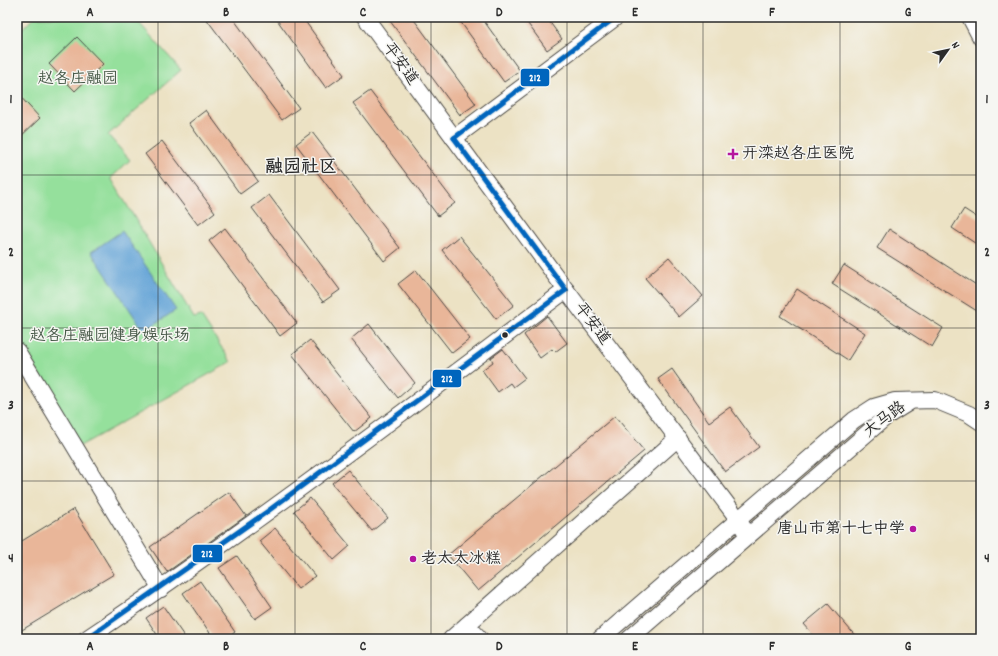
<svg xmlns="http://www.w3.org/2000/svg" width="998" height="656" font-family="Dekko,'LXGW WenKai TC',sans-serif">
<style>
.green{fill:#95e09c;stroke:#608664}
.water{fill:#65a4d7;stroke:#486881}
.building{fill:#e9b699}
.lines{fill:none;stroke-linecap:round;stroke-linejoin:round}
.minor-casing{stroke:#484642;stroke-width:18}
.minor{stroke:#fff;stroke-width:16}
.bus-1-casing{stroke:#f6f6f2;stroke-width:8}
.bus-1{stroke:#0065bd;stroke-width:5}
.grid{fill:none;stroke:#2b2b2b;stroke-width:1;stroke-opacity:0.55}
.poi-dot{fill:#b5179e;stroke:#f6f6f2;stroke-width:1.5}
.bus-dot{fill:#2b2b2b;stroke:#f6f6f2;stroke-width:1.5}
.labels{text-anchor:middle;dominant-baseline:central;stroke-width:3;stroke-linejoin:round;paint-order:stroke}
.street-label{font-size:16px;fill:#2b2b2b;stroke:#f6f6f2}
.park-label{font-size:16px;fill:#465847;stroke:#f6f6f2}
.poi-label{font-size:16px;fill:#2b2b2b;stroke:#f6f6f2;text-anchor:start}
.quarter-label{font-size:18px;font-weight:bold;fill:#2b2b2b;stroke:#f6f6f2}
.line-badge{stroke:#f6f6f2;stroke-width:1.5}
.badge-label{font-size:11px;text-anchor:middle;font-weight:bold;fill:#fff}
.neatline{fill:none;stroke:#2b2b2b;stroke-width:1.5}
.grid-label{font-size:13px;text-anchor:middle;font-weight:bold;fill:#2b2b2b}
</style>
<rect width="100%" height="100%" fill="#f6f6f2"/>
<filter id="ink" filterUnits="userSpaceOnUse"><feTurbulence type="fractalNoise" baseFrequency=".025" numOctaves="2"/><feDisplacementMap in="SourceGraphic" scale="8" xChannelSelector="R" yChannelSelector="G"/><feConvolveMatrix kernelMatrix="1 2 1 2 8 2 1 2 1" color-interpolation-filters="sRGB"/></filter>
<filter id="wash" filterUnits="userSpaceOnUse"><feTurbulence type="fractalNoise" baseFrequency=".012" numOctaves="4" result="noise"/><feDisplacementMap in="SourceGraphic" scale="16" xChannelSelector="R" yChannelSelector="G"/><feGaussianBlur stdDeviation="0.9" result="paint"/><feColorMatrix in="noise" values="0 0 0 0 0 0 0 0 0 0 0 0 0 0 0 0 0 1.4 0 .05"/><feComposite in="paint" operator="in"/></filter>
<g filter="url(#wash)">
<rect width="100%" height="100%" fill="#ece2c4"/>
<polygon class="green" points="35,17 134,17 181,70 108,135 130,160 111,178 194,318 201,316 231,362 80,446 17,336 17,33"/>
<polygon class="water" points="122,231 176,310 144,331 91,252"/>
<g id="blocks">
<g class="building">
<polygon points="205,17 232,17 299,108 282,120"/>
<polygon points="275,17 302,17 344,75 326,88"/>
<polygon points="387,17 412,17 476,104 460,115"/>
<polygon points="457,17 481,17 520,71 504,82"/>
<polygon points="523,17 546,17 562,39 547,50"/>
<polygon points="77,37 103,64 75,91 49,64"/>
<polygon points="370,91 455,203 438,216 353,103"/>
<polygon points="17,93 40,118 17,140"/>
<polygon points="206,110 258,181 240,194 189,123"/>
<polygon points="312,132 400,248 384,261 296,144"/>
<polygon points="162,141 215,212 198,225 145,154"/>
<polygon points="269,195 340,290 323,302 252,208"/>
<polygon points="964,209 981,220 981,247 952,228"/>
<polygon points="225,228 297,323 280,336 209,241"/>
<polygon points="889,229 981,288 981,304 977,311 877,248"/>
<polygon points="459,236 514,305 496,319 442,250"/>
<polygon points="669,257 703,296 679,317 645,278"/>
<polygon points="844,265 943,328 932,347 832,284"/>
<polygon points="416,270 470,339 452,353 398,284"/>
<polygon points="797,289 865,333 848,360 780,316"/>
<polygon points="547,316 567,343 555,352 552,349 540,358 524,335"/>
<polygon points="369,324 415,383 398,398 351,339"/>
<polygon points="310,340 372,418 354,432 292,354"/>
<polygon points="503,349 525,378 513,387 510,383 498,392 482,370 493,362 491,358"/>
<polygon points="672,369 709,422 730,407 759,447 725,472 658,379"/>
<polygon points="615,416 644,451 478,591 448,555"/>
<polygon points="348,470 388,518 372,531 332,483"/>
<polygon points="229,492 246,516 167,572 150,547"/>
<polygon points="310,498 350,546 334,560 294,511"/>
<polygon points="74,509 114,574 17,633 17,544"/>
<polygon points="275,528 315,576 298,589 259,541"/>
<polygon points="237,556 272,607 255,619 219,568"/>
<polygon points="200,581 235,632 226,639 214,639 183,593"/>
<polygon points="828,604 858,639 817,639 804,624"/>
<polygon points="163,606 186,639 160,639 146,618"/>
</g>
</g>
</g>
<g filter="url(#ink)">
<use href="#blocks" fill-opacity="0" stroke="#484642" stroke-width="1"/>
<g class="lines">
<defs>
<g id="minor">
<polyline points="365,17 566,290 738,519 748,536"/>
<polyline points="970,17 981,38"/>
<polyline points="454,138 616,17"/>
<polyline points="17,351 161,589"/>
<polyline points="467,625 480,639"/>
<path d="M86 639C250 529 408 408 566 290"/>
<polyline points="451,639 678,438"/>
<polyline points="600,639 854,420 874,407 895,401 935,400 969,414 981,422"/>
<polyline points="629,639 887,416 908,403"/>
</g>
</defs>
<use href="#minor" class="minor-casing"/>
<use href="#minor" class="minor"/>
<defs>
<g id="bus-1">
<polyline points="454,138 616,17"/>
<polyline points="454,138 566,290"/>
<polyline points="86,639 268,511 566,290"/>
</g>
</defs>
<use href="#bus-1" class="bus-1-casing"/>
<use href="#bus-1" class="bus-1"/>
</g>
</g>
<path class="grid" d="M158 17V639M295 17V639M431 17V639M567 17V639M703 17V639M840 17V639M17 175H981M17 328H981M17 481H981"/>
<g class="poi-dot">
<path d="M731 148h4v4h4v4h-4v4h-4v-4h-4v-4h4z"/>
<circle cx="913" cy="529" r="4"/>
<circle cx="413" cy="559" r="4"/>
</g>
<circle class="bus-dot" cx="505" cy="335" r="3.5"/>
<g class="labels">
<g class="street-label">
<text transform="translate(400 64) rotate(54)">平安道</text>
<text transform="translate(592 324) rotate(53)">平安道</text>
<text transform="translate(885 420) rotate(-37)">大马路</text>
</g>
<g class="park-label">
<text x="78" y="79">赵各庄融园</text>
<text x="110" y="336">赵各庄融园健身娱乐场</text>
</g>
<g class="poi-label">
<text x="742" y="154">开滦赵各庄医院</text>
<text x="905" y="529" text-anchor="end">唐山市第十七中学</text>
<text x="421" y="559">老太太冰糕</text>
</g>
<g class="quarter-label">
<text x="301" y="168">融园社区</text>
</g>
</g>
<g class="line-badge">
<rect x="520" y="68" width="30" height="19" rx="4" fill="#0065bd"/>
<rect x="432" y="369" width="30" height="19" rx="4" fill="#0065bd"/>
<rect x="192" y="544" width="31" height="19" rx="4" fill="#0065bd"/>
</g>
<g class="badge-label">
<text x="535" y="81">212</text>
<text x="447" y="382">212</text>
<text x="207" y="557">212</text>
</g>
<rect width="998" height="656" fill="none" stroke="#f6f6f2" stroke-width="44"/>
<g transform="translate(948 50) rotate(57)" stroke="#f6f6f2" stroke-width="3" paint-order="stroke">
<path d="M0-3L7 15L0 10L-7 15Z" fill="#2b2b2b"/>
<text y="-6" font-size="11" font-weight="bold" text-anchor="middle" fill="#2b2b2b">N</text>
</g>
<rect x="22" y="22" width="954" height="612" class="neatline"/>
<g class="grid-label">
<text x="90" y="16">A</text>
<text x="226" y="16">B</text>
<text x="363" y="16">C</text>
<text x="499" y="16">D</text>
<text x="635" y="16">E</text>
<text x="772" y="16">F</text>
<text x="908" y="16">G</text>
<text x="11" y="103">1</text>
<text x="987" y="103">1</text>
<text x="11" y="256">2</text>
<text x="987" y="256">2</text>
<text x="11" y="409">3</text>
<text x="987" y="409">3</text>
<text x="11" y="562">4</text>
<text x="987" y="562">4</text>
<text x="90" y="650">A</text>
<text x="226" y="650">B</text>
<text x="363" y="650">C</text>
<text x="499" y="650">D</text>
<text x="635" y="650">E</text>
<text x="772" y="650">F</text>
<text x="908" y="650">G</text>
</g>
</svg>
